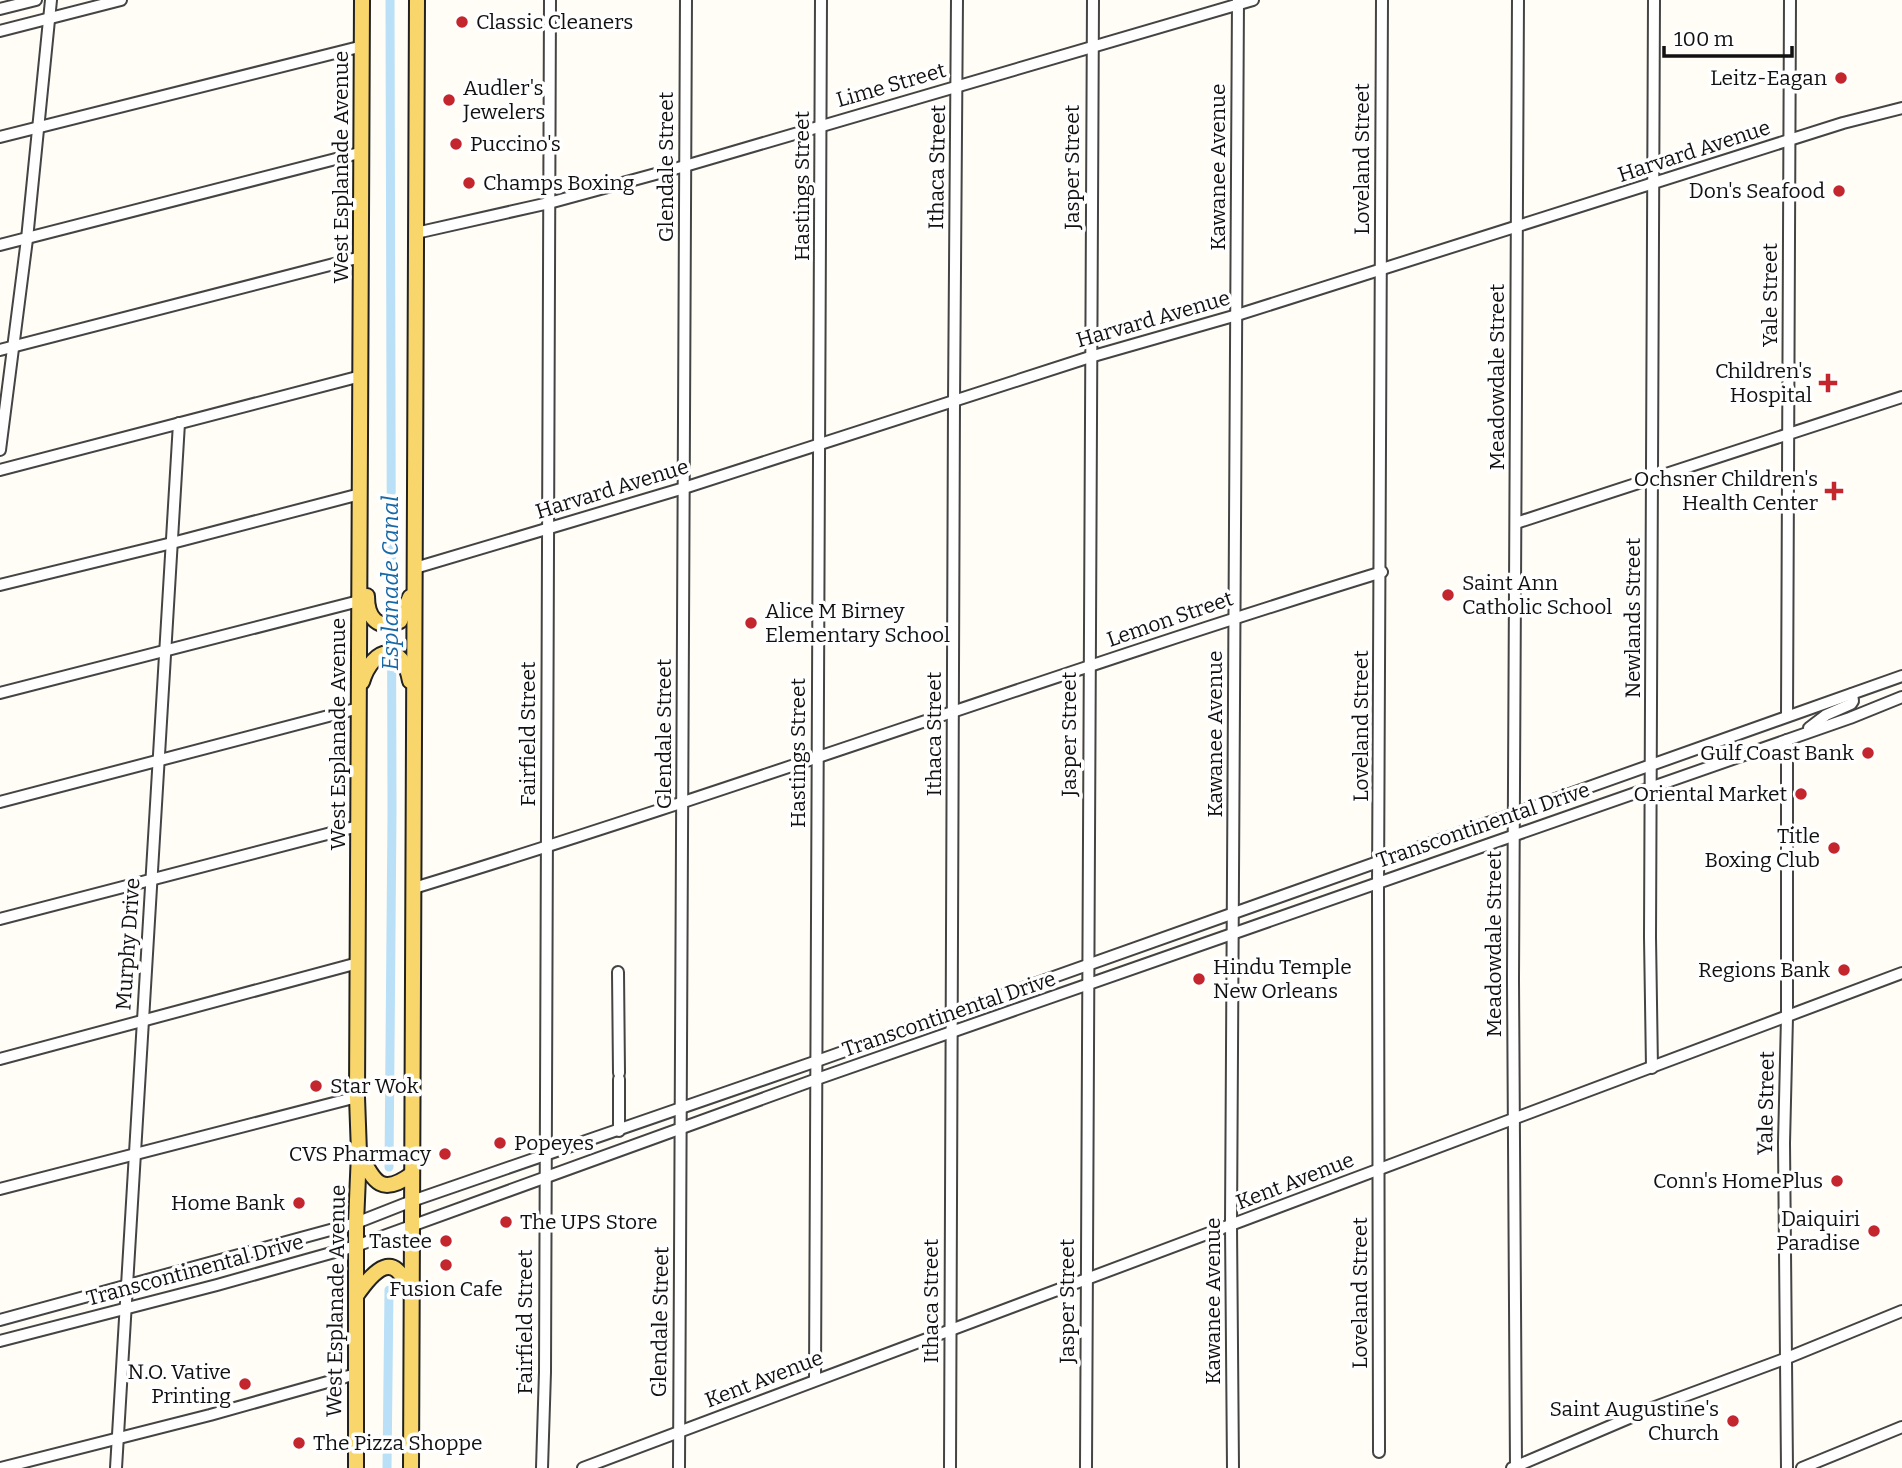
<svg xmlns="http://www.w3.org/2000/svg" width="1902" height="1468" font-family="Bitter,serif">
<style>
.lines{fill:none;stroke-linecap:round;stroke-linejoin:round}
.canal{stroke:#b9e0f7;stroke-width:9}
.minor-casing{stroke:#444;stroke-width:14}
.major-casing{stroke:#222;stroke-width:18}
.minor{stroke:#fff;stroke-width:10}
.major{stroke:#f9d66b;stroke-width:14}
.poi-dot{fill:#c4262e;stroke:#fff;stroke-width:2.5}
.labels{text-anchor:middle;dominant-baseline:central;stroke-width:7;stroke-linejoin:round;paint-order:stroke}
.poi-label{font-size:21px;fill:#111;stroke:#fff;text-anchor:end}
.street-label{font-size:21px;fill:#111;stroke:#fff}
.water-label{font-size:23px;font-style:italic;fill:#1768a6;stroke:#fff}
</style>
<rect width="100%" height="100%" fill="#fffdf5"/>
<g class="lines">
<g class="canal">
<polyline points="389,1167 392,813 390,0"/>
<polyline points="387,1468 389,1290"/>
</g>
<defs>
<g id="minor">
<polyline points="0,9 36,0"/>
<polyline points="0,31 121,0"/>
<polyline points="0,137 363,46"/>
<polyline points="416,233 549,203 685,166 1253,0"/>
<polyline points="0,245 363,152"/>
<polyline points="0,350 361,257"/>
<polyline points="0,450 27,239 51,0"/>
<polyline points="0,470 361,376"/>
<polyline points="1516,523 1902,397"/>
<polyline points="415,568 684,488 1090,357 1237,315 1843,123 1902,108"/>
<polyline points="0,585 172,543 360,494"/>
<polyline points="0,693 359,601"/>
<polyline points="1787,716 1790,0"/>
<polyline points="1809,728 1826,715 1851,704 1853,701 1852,694"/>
<polyline points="0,802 359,708"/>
<path d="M414 888C738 789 1057 672 1382 572"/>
<polyline points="0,919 358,826"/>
<polyline points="618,972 619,1073"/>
<polyline points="0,1059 358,963"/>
<polyline points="1652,1068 1650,937 1654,0"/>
<polyline points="619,1079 619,1131"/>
<polyline points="0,1189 357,1097"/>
<polyline points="0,1320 356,1223 412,1201 817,1061 1902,676"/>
<polyline points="0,1341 217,1285 356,1246 817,1079 1850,718 1902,697"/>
<polyline points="815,1380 821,0"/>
<polyline points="1379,1452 1378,892 1382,0"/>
<polyline points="1,1468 210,1415 356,1374"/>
<polyline points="116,1468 179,423"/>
<polyline points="542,1468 545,1372 550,0"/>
<polyline points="583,1468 1902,973"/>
<polyline points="679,1468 686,0"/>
<polyline points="950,1468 954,402 957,0"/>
<polyline points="1086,1468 1093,0"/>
<polyline points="1233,1468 1231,1225 1238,0"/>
<polyline points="1512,1468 1655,1407 1787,1358 1902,1311"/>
<polyline points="1516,1468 1513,979 1518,0"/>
<polyline points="1787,1468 1784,1143 1787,1017 1787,740"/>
<polyline points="1802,1468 1902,1427"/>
</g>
<g id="major">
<path d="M367 596C367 618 378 631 400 621L410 597"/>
<path d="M362 682C373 646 403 641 410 681"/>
<path d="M360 1154C374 1183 382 1196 412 1174"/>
<path d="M356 1296C374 1270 395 1248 409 1292"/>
<polyline points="356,1468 356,1223 359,1153 357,1097 362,0"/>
<polyline points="411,1468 417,0"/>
</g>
</defs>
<use href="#minor" class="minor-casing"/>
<use href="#major" class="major-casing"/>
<use href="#minor" class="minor"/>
<use href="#major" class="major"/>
</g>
<g class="poi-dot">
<circle cx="462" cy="22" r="7"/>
<circle cx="1841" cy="78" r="7"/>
<circle cx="449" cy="100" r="7"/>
<circle cx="456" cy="144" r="7"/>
<circle cx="469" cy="183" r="7"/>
<circle cx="1839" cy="191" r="7"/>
<path d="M1824.5 372.5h7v7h7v7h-7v7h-7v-7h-7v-7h7z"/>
<path d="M1830.5 480.5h7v7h7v7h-7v7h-7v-7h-7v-7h7z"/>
<circle cx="1448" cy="595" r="7"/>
<circle cx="751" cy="623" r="7"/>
<circle cx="1868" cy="753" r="7"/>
<circle cx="1801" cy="794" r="7"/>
<circle cx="1834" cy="848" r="7"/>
<circle cx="1844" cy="970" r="7"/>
<circle cx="1199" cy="979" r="7"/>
<circle cx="316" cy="1086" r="7"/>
<circle cx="500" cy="1143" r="7"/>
<circle cx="445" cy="1154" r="7"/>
<circle cx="1837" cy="1181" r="7"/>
<circle cx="299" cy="1203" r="7"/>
<circle cx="506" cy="1222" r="7"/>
<circle cx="1874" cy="1231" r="7"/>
<circle cx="446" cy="1241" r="7"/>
<circle cx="446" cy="1265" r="7"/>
<circle cx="245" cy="1384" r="7"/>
<circle cx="1733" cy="1421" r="7"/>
<circle cx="299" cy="1443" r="7"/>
</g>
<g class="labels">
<g class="poi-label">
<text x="476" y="22" text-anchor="start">Classic Cleaners</text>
<text x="1827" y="78">Leitz-Eagan</text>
<text x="463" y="88" text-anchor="start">Audler's<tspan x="463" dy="24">Jewelers</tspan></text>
<text x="470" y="144" text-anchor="start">Puccino's</text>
<text x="483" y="183" text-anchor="start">Champs Boxing</text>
<text x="1825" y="191">Don's Seafood</text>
<text x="1812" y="371">Children's<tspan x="1812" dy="24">Hospital</tspan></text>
<text x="1818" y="479">Ochsner Children's<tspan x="1818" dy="24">Health Center</tspan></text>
<text x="1462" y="583" text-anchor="start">Saint Ann<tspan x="1462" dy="24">Catholic School</tspan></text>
<text x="765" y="611" text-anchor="start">Alice M Birney<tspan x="765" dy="24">Elementary School</tspan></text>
<text x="1854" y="753">Gulf Coast Bank</text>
<text x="1787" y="794">Oriental Market</text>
<text x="1820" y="836">Title<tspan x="1820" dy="24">Boxing Club</tspan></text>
<text x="1213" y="967" text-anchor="start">Hindu Temple<tspan x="1213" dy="24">New Orleans</tspan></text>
<text x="1830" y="970">Regions Bank</text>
<text x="330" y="1086" text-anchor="start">Star Wok</text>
<text x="514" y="1143" text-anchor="start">Popeyes</text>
<text x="431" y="1154">CVS Pharmacy</text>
<text x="1823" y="1181">Conn's HomePlus</text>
<text x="285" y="1203">Home Bank</text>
<text x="1860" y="1219">Daiquiri<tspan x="1860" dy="24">Paradise</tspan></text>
<text x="520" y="1222" text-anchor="start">The UPS Store</text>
<text x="432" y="1241">Tastee</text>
<text x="446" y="1289" text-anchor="middle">Fusion Cafe</text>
<text x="231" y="1372">N.O. Vative<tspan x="231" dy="24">Printing</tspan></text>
<text x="1719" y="1409">Saint Augustine's<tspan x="1719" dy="24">Church</tspan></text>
<text x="313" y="1443" text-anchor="start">The Pizza Shoppe</text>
</g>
<g class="street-label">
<text transform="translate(891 85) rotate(-16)">Lime Street</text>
<text transform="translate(1694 151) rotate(-18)">Harvard Avenue</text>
<text transform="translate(1362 159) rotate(-90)">Loveland Street</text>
<text transform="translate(341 167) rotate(-90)">West Esplanade Avenue</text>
<text transform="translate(666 167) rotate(-90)">Glendale Street</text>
<text transform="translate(937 167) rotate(-89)">Ithaca Street</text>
<text transform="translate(1072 167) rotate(-90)">Jasper Street</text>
<text transform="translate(1218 167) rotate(-90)">Kawanee Avenue</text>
<text transform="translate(802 186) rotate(-90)">Hastings Street</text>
<text transform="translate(1770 295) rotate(-90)">Yale Street</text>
<text transform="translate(1153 319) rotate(-16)">Harvard Avenue</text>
<text transform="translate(1497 377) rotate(-90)">Meadowdale Street</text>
<text transform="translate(612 489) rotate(-17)">Harvard Avenue</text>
<text transform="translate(1633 618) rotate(-90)">Newlands Street</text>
<text transform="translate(1170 619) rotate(-19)">Lemon Street</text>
<text transform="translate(1361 726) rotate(-90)">Loveland Street</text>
<text transform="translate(338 734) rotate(-90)">West Esplanade Avenue</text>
<text transform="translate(528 734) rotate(-90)">Fairfield Street</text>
<text transform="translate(664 734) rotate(-90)">Glendale Street</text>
<text transform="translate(934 734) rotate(-90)">Ithaca Street</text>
<text transform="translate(1069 734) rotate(-90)">Jasper Street</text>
<text transform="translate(1215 734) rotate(-90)">Kawanee Avenue</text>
<text transform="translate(798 753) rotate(-90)">Hastings Street</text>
<text transform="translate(1483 825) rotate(-19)">Transcontinental Drive</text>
<text transform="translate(128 944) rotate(-86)">Murphy Drive</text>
<text transform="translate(1494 944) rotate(-90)">Meadowdale Street</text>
<text transform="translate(949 1014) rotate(-19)">Transcontinental Drive</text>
<text transform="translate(1766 1103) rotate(-89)">Yale Street</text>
<text transform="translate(1295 1181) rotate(-21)">Kent Avenue</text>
<text transform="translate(195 1270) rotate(-15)">Transcontinental Drive</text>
<text transform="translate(1360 1293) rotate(-90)">Loveland Street</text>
<text transform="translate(336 1301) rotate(-89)">West Esplanade Avenue</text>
<text transform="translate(931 1301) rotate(-90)">Ithaca Street</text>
<text transform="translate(1067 1301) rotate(-90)">Jasper Street</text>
<text transform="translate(1213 1301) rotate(-90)">Kawanee Avenue</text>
<text transform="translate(525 1322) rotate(-90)">Fairfield Street</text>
<text transform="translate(660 1322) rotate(-89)">Glendale Street</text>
<text transform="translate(764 1379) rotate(-21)">Kent Avenue</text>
</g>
<g class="water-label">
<text transform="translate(390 583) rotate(-90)">Esplanade Canal</text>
</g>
</g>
<path d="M1664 46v10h128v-10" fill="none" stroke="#111111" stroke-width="3.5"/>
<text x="1674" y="46" font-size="21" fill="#111111" stroke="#ffffff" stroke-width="5" paint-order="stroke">100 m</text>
</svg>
